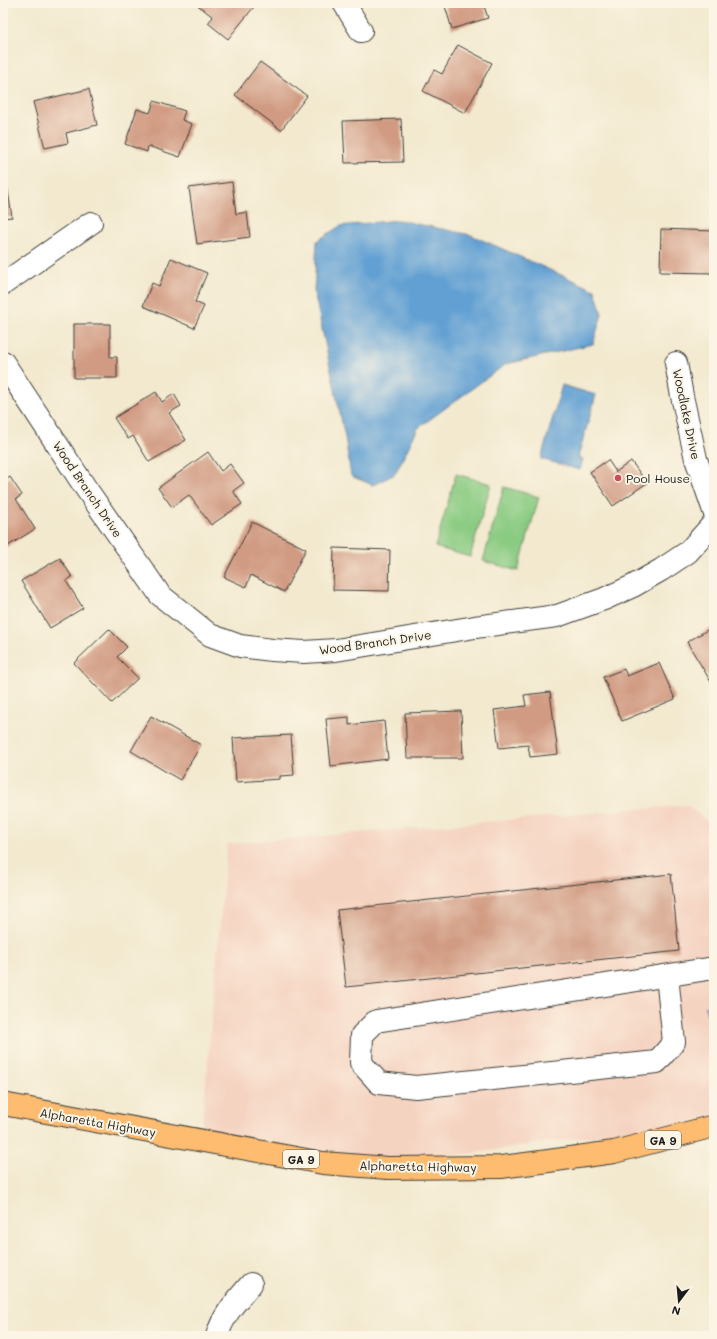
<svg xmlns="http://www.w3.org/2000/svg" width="717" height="1339" font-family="Mali,sans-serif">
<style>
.built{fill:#f5d3c1}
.green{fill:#8acb82;stroke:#53744f}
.water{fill:#62a0d3;stroke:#3f5e78}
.building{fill:#d19b83}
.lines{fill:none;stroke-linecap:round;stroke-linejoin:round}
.minor-casing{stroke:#3c3b37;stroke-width:24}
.major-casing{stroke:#3c3b37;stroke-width:24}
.minor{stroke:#fff;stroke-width:22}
.major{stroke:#fdbc70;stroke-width:22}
.poi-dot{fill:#d1495b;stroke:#fcf5e5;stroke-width:1.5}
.labels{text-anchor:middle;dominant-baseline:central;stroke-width:4;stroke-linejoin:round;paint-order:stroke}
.shield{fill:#fcf5e5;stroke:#5f5d58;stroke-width:1}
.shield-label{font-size:11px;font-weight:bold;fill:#1c1c1c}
.street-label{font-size:12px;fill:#1c1c1c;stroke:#fcf5e5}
.poi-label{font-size:12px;fill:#1c1c1c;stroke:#fcf5e5;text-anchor:start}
</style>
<rect width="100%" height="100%" fill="#fcf5e5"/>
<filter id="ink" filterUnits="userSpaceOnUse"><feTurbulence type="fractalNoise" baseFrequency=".025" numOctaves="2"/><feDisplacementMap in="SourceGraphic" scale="8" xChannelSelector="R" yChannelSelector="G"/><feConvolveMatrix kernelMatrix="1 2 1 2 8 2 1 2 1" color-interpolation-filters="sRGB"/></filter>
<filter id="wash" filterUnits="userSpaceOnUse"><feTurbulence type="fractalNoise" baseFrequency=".012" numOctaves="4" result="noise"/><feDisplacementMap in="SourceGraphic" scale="16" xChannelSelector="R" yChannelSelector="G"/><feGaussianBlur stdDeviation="0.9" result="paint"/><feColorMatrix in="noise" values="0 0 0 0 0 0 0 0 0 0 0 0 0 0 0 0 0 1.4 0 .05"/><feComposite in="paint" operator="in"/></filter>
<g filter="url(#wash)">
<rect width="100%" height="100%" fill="#f2e9cf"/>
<polygon class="built" points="687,805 714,827 714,1119 395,1164 200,1149 227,844"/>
<g class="green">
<polygon points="456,474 491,484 470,557 435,547"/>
<polygon points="504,487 539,497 518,571 483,561"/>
</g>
<g class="water">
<polygon points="398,220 471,235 595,290 602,314 593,344 506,364 418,428 395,474 373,485 351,476 345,437 314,291 317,241 340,226"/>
<polygon points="562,385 596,395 578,457 583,459 580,470 541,459"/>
<polygon points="714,1004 714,1033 705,1007"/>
</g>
<g id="blocks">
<g class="building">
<polygon points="195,3 257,3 228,39 208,23 213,17"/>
<polygon points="444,3 483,3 488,18 452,29"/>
<polygon points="458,45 492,63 465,113 423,91 434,70 442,74"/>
<polygon points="260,62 307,96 281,130 235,95"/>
<polygon points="89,89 97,125 66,133 68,143 45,148 33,102"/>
<polygon points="154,101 185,111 182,120 192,124 180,157 148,146 147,152 125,144 137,109 150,113"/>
<polygon points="401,119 403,162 345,163 343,121"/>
<polygon points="3,172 5,172 12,217 3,218"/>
<polygon points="232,182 236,214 247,212 250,237 197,244 189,188"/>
<polygon points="661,229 714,231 714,273 660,272"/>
<polygon points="171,258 207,273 195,302 204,306 194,328 143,306 152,283 159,286"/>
<polygon points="74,324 110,324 110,357 117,357 117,378 74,378"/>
<polygon points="156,392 162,402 174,394 181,406 169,413 186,440 149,462 133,436 128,439 114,418"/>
<polygon points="208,452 221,471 230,464 244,483 233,491 242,504 211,525 189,495 172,507 158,488"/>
<polygon points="608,460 616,472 631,461 647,483 613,506 590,472"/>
<polygon points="10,477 22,495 16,499 35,529 3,549 3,482"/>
<polygon points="252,522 306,549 284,592 251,575 246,587 224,577"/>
<polygon points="334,548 390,550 389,591 333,590"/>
<polygon points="60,558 72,577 66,581 83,608 50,628 21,581"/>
<polygon points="714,626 714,687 687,642"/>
<polygon points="109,629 127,647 117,657 138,678 112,703 74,663"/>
<polygon points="659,663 675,699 622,721 603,677 624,669 627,676"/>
<polygon points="550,692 558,754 530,757 528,745 499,748 494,710 526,706 524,695"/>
<polygon points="461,711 463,758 407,758 405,713"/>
<polygon points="151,716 201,745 180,780 131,751"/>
<polygon points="349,717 349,725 384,721 388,759 331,766 326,719"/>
<polygon points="291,735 294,775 280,776 280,779 236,782 233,738"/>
<polygon points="671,874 679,951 346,987 337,910"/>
</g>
</g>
</g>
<g filter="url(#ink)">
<use href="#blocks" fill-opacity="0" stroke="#3c3b37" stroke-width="1"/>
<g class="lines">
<defs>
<g id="minor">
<polyline points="344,3 361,31"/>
<polyline points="3,284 91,223"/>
<polyline points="3,362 85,487 160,595 210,635 240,646 272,650 304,652 336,650 475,627 557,616 604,599 633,586 661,570 688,552 714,523"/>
<polyline points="676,363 682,396 696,459 714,511"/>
<polyline points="667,976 674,1042 657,1062 416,1087 379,1083 361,1063 362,1035 376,1021 714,968"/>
<path d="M217 1336C223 1315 237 1300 251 1284"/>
</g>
<polyline id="major" points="3,1104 323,1163 388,1168 501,1167 541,1162 614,1152 714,1126"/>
</defs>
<use href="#minor" class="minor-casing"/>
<use href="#major" class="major-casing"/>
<use href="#minor" class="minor"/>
<use href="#major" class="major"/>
</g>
</g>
<circle class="poi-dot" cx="618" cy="478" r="4"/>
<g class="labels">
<g class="shield">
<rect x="645" y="1131" width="36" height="18" rx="3"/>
<rect x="283" y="1150" width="36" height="18" rx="3"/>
</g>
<g class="shield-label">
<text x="663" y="1140">GA 9</text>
<text x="301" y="1159">GA 9</text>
</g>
<g class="street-label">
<text transform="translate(687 414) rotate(78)">Woodlake Drive</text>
<text transform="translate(88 489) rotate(56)">Wood Branch Drive</text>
<text transform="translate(375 642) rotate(-8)">Wood Branch Drive</text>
<text transform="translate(98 1122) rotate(10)">Alpharetta Highway</text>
<text transform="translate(418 1166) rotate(1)">Alpharetta Highway</text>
</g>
<g class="poi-label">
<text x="626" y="478">Pool House</text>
</g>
</g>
<rect width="717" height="1339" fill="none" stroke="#fcf5e5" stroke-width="16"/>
<g transform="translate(679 1301) rotate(196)" stroke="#fcf5e5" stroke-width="3" paint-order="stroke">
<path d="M0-3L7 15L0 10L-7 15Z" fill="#1c1c1c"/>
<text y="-6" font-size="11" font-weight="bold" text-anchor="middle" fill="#1c1c1c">N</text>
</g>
</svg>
